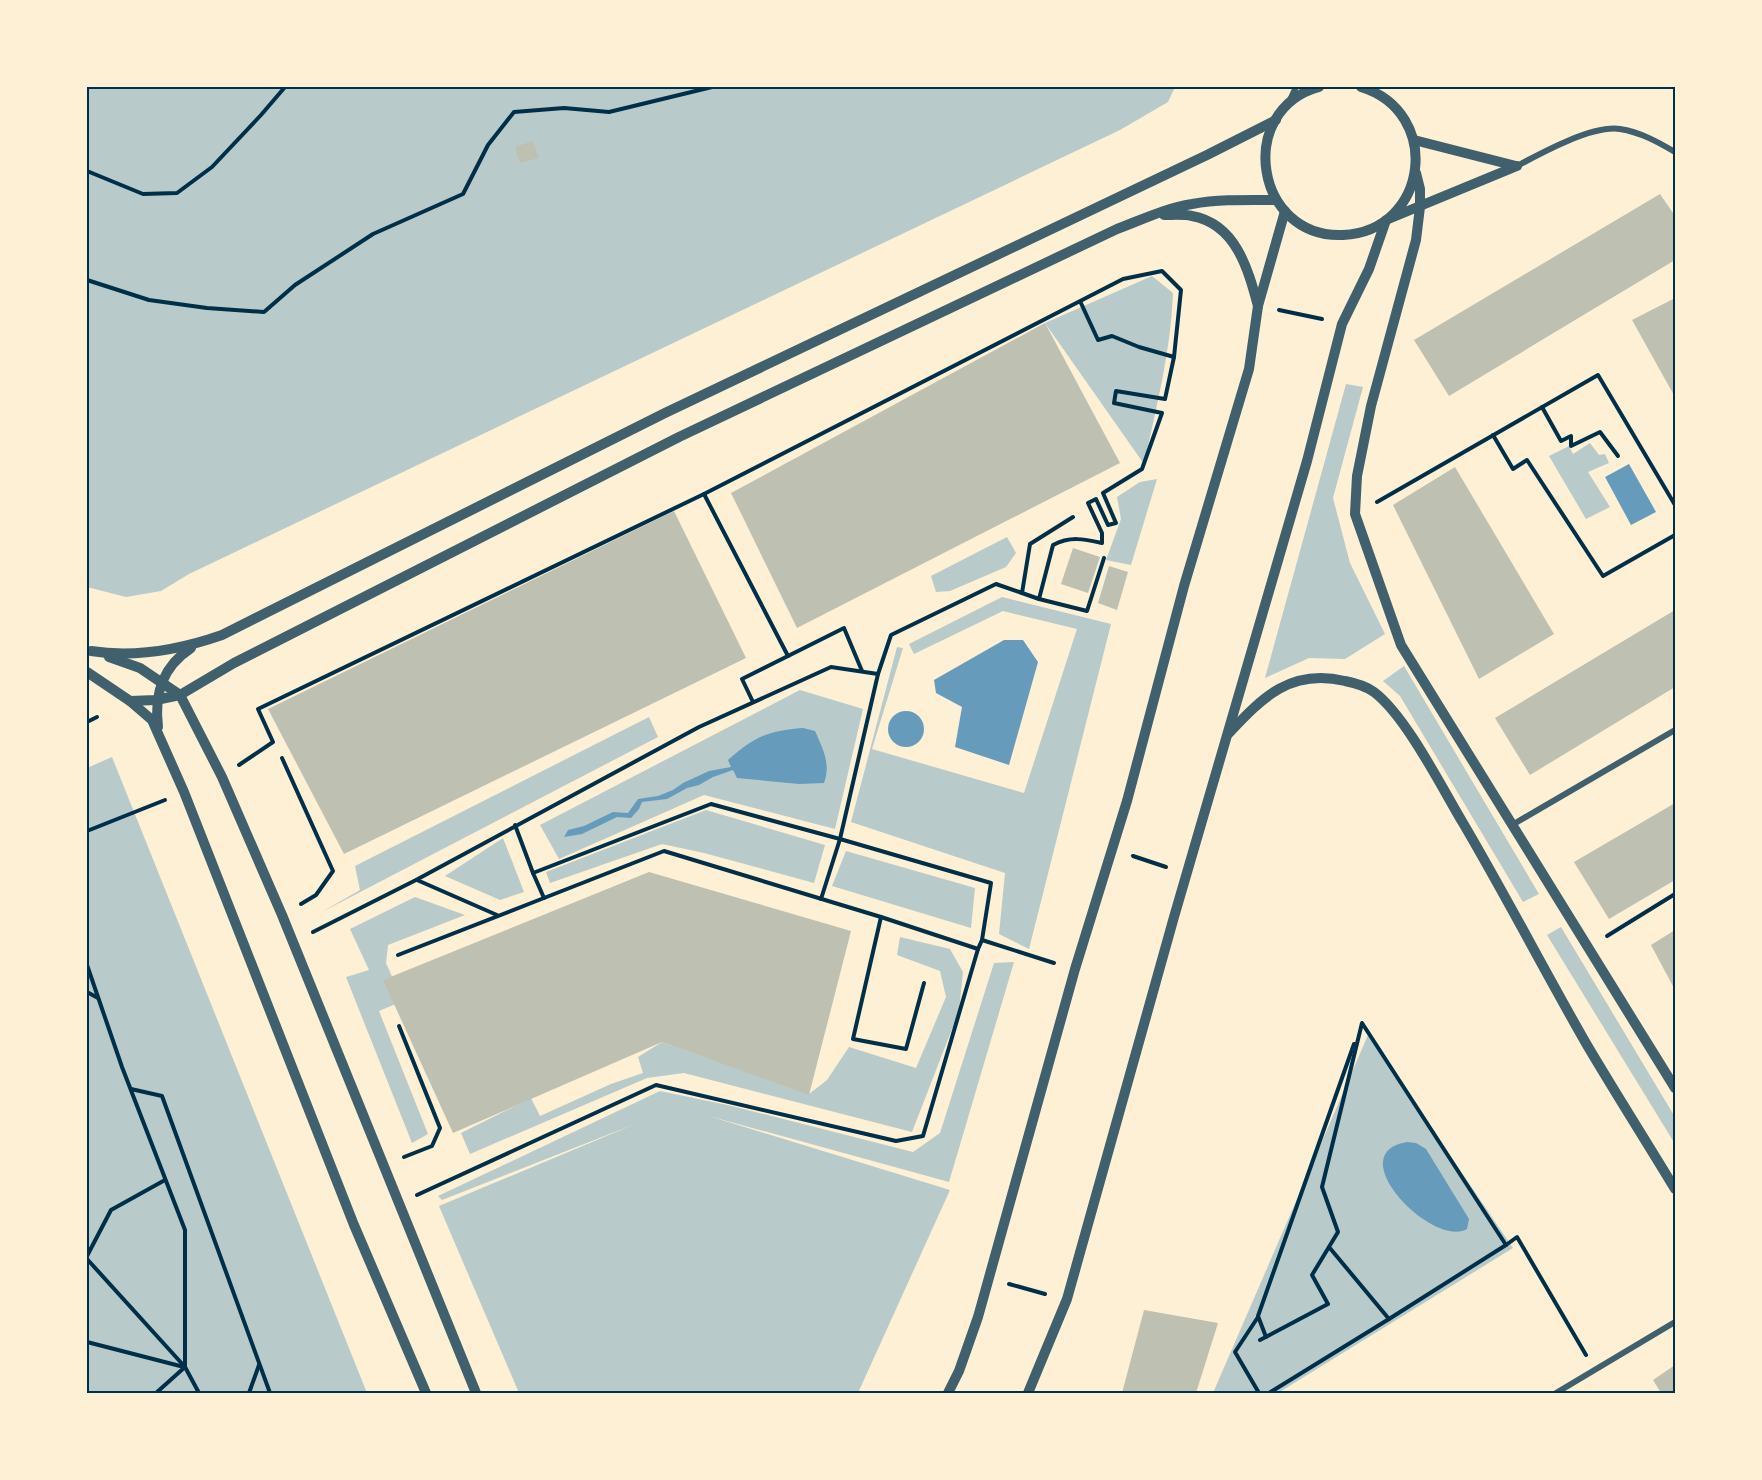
<svg xmlns="http://www.w3.org/2000/svg" width="1762" height="1480" font-family="'Zilla Slab',serif">
<style>
.green{fill:#b9caca}
.water{fill:#669bbc}
.building{fill:#bec0b2}
.lines{fill:none;stroke-linecap:round;stroke-linejoin:round}
.path{stroke:#003049;stroke-width:4}
.minor{stroke:#3f606c;stroke-width:6}
.tertiary{stroke:#3f606c;stroke-width:10}
.neatline{fill:none;stroke:#003049;stroke-width:2}
</style>
<rect width="100%" height="100%" fill="#fdf0d5"/>
<g class="green">
<polygon points="87,87 1175,87 1168,102 1120,130 189,574 161,591 126,597 87,587"/>
<path d="M1152 276 1173 293C1171 351 1156 408 1144 464L1045 323Z"/>
<polygon points="1346,384 1363,387 1333,498 1350,563 1385,634 1345,659 1309,658 1265,678"/>
<polygon points="1590,443 1599,455 1605,454 1609,463 1588,472 1610,507 1586,519 1549,456 1569,446 1573,454"/>
<polygon points="1157,479 1131,565 1106,560 1121,519 1117,497 1140,482"/>
<polygon points="1007,537 1016,553 1006,567 950,591 936,592 931,576"/>
<polygon points="1002,597 1111,624 1029,949 999,934 1005,873 851,822 897,647 903,648 872,749 1024,793 1077,629 1003,611 914,654 909,644"/>
<polygon points="1404,666 1539,894 1523,902 1400,696 1383,681"/>
<polygon points="800,690 863,709 835,829 704,795 559,859 540,825"/>
<polygon points="649,717 658,737 320,913 360,890 355,866"/>
<polygon points="112,757 367,1393 87,1393 87,768"/>
<polygon points="706,810 825,845 814,883 704,853 662,844 550,883 546,872"/>
<polygon points="503,838 524,892 500,900 445,876"/>
<polygon points="846,851 975,888 971,928 832,886"/>
<polygon points="415,897 465,915 388,945 386,963 403,1001 379,1011 428,1134 412,1143 346,977 369,970 350,929"/>
<polygon points="1561,927 1675,1117 1675,1144 1547,935"/>
<polygon points="900,937 950,949 963,972 959,1011 912,1132 684,1073 647,1078 470,1154 461,1133 531,1098 540,1116 611,1084 643,1073 638,1057 662,1042 809,1094 827,1080 849,1047 916,1068 946,997 940,971 897,955"/>
<polygon points="1014,962 949,1182 709,1116 950,1190 858,1393 519,1393 439,1206 635,1124 442,1200 438,1196 660,1091 732,1106 913,1152 940,1133 994,963"/>
<polygon points="1368,1035 1513,1248 1278,1393 1213,1393"/>
</g>
<g class="water">
<polygon points="1629,464 1656,512 1631,525 1605,477"/>
<polygon points="1004,640 1023,640 1038,662 1009,765 955,747 962,707 936,693 934,680"/>
<circle cx="906" cy="729" r="18"/>
<path d="M803 728 815 731C823 749 831 764 824 783L799 784 737 778 733 770 713 777 699 785 687 788 667 799 642 802 639 809 631 818 617 817 582 834 564 837 568 830 584 826 613 812 628 813 638 799 658 796 673 790 683 783 709 771 731 767 728 760C755 736 768 731 803 728Z"/>
<path d="M1407 1142 1416 1143 1426 1149 1469 1219 1467 1229C1433 1249 1339 1153 1407 1142Z"/>
</g>
<g class="building">
<polygon points="533,141 539,158 520,163 515,147"/>
<polygon points="1660,194 1675,216 1675,260 1449,396 1414,340"/>
<polygon points="1675,298 1675,397 1632,320"/>
<polygon points="1045,323 1120,463 797,628 731,493"/>
<polygon points="1455,467 1554,634 1479,679 1393,505"/>
<polygon points="674,511 746,658 344,854 268,709"/>
<polygon points="1073,548 1100,557 1088,593 1061,584"/>
<polygon points="1109,566 1128,572 1117,610 1098,603"/>
<polygon points="1675,610 1675,687 1530,775 1495,718"/>
<polygon points="1675,803 1675,880 1609,919 1574,862"/>
<polygon points="649,872 851,931 809,1095 662,1042 453,1133 383,980"/>
<polygon points="1675,930 1675,990 1651,945"/>
<polygon points="1144,1310 1218,1323 1196,1393 1122,1393"/>
<polygon points="1675,1365 1675,1393 1661,1393 1653,1380"/>
</g>
<g class="lines">
<g class="path">
<polyline points="87,171 143,194 177,193 212,167 261,115 285,87"/>
<polyline points="87,280 149,300 207,308 264,312 295,285 373,234 463,194 488,145 514,112 564,108 609,112 712,87"/>
<polyline points="1279,310 1322,319"/>
<polyline points="1542,407 1561,441 1571,436 1571,446 1600,432 1618,456"/>
<polyline points="1493,435 1513,469 1527,460 1603,576 1675,535"/>
<polyline points="704,494 1123,279 1162,271 1181,290 1174,357 1139,347 1112,336 1098,340 1080,301"/>
<polyline points="1377,502 1598,375 1675,505"/>
<path d="M1022 593 1039 599 1053 545C1070 536 1084 539 1102 543V533L1088 503 1096 499 1108 525 1116 523 1103 493 1142 469 1162 413 1114 403 1116 391 1165 399 1174 357"/>
<polyline points="1039,599 1087,611 1104,558"/>
<polyline points="878,674 891,635 996,584 1022,593 1030,544 1073,517"/>
<polyline points="753,702 742,679 844,628 862,671"/>
<polyline points="87,722 97,717"/>
<polyline points="282,758 333,871 316,895 301,904"/>
<polyline points="239,765 273,742 258,709 704,494 788,656"/>
<polyline points="515,825 533,873"/>
<polyline points="87,831 165,800"/>
<polyline points="1133,856 1166,867"/>
<polyline points="417,880 497,915"/>
<polyline points="881,917 664,851 544,898 533,873 711,804 840,839 991,883 982,940 978,949"/>
<polyline points="313,932 416,880 699,727 831,667 878,674 840,839 821,899"/>
<polyline points="1607,936 1675,894"/>
<polyline points="982,940 1054,963"/>
<polyline points="398,955 544,898"/>
<polyline points="87,965 122,1067 185,1230 185,1367 156,1393"/>
<polyline points="87,992 98,998"/>
<polyline points="399,1026 440,1128 432,1146 404,1157"/>
<polyline points="131,1089 162,1096 270,1393"/>
<polyline points="417,1195 656,1085 896,1141 923,1136 978,949 881,917 853,1039 906,1049 924,983"/>
<polyline points="1506,1245 1517,1237 1586,1355"/>
<polyline points="87,1256 111,1210 165,1180"/>
<polyline points="87,1259 185,1367 199,1393"/>
<polyline points="1009,1284 1045,1294"/>
<polyline points="1258,1317 1235,1352 1259,1393"/>
<polyline points="1266,1337 1258,1316 1354,1044"/>
<polyline points="1260,1340 1328,1304 1312,1275 1338,1232 1322,1187 1362,1023 1506,1245 1389,1319 1329,1247"/>
<polyline points="87,1342 184,1367"/>
<polyline points="249,1393 259,1365"/>
<polyline points="1269,1393 1389,1319"/>
</g>
<g class="minor">
<polyline points="1290,100 1296,87"/>
<path d="M1517 166C1541 153 1592 125 1620 129 1640 132 1658 142 1675 152"/>
<polyline points="1512,825 1675,730"/>
<polyline points="1556,1393 1675,1322"/>
</g>
<g class="tertiary">
<path d="M1319 87C1235 110 1255 239 1343 235 1429 231 1443 112 1361 87"/>
<polyline points="1414,140 1516,166"/>
<polyline points="1416,173 1420,189 1420,207 1416,240 1371,406 1357,476 1355,514 1401,645 1675,1088"/>
<path d="M1164 215C1173 215 1183 214 1192 216 1236 224 1248 269 1258 306"/>
<path d="M91 651C135 658 179 650 222 635L665 413 1207 155 1276 120"/>
<polyline points="109,657 140,668 180,695 222,777 282,915 476,1393"/>
<polyline points="87,672 130,701 152,720 184,792 354,1225 426,1393"/>
<path d="M130 701 156 700 180 695 234 663 679 437 1117 229C1141 220 1166 208 1192 204 1220 199 1248 200 1276 200"/>
<path d="M158 727C154 694 162 667 191 648"/>
<path d="M1229 733C1263 697 1291 668 1345 681 1355 683 1366 686 1374 692 1406 716 1442 788 1463 823 1506 896 1545 972 1587 1045 1616 1094 1646 1141 1675 1189"/>
<polyline points="948,1393 959,1371 978,1317 1075,969 1127,801 1184,586 1249,369 1258,306 1285,211"/>
<polyline points="1028,1393 1067,1299 1174,917 1307,461 1342,324 1369,269 1386,220 1517,166"/>
</g>
</g>
<rect width="1762" height="1480" fill="none" stroke="#fdf0d5" stroke-width="177"/>
<rect x="88" y="88" width="1586" height="1304" class="neatline"/>
</svg>
